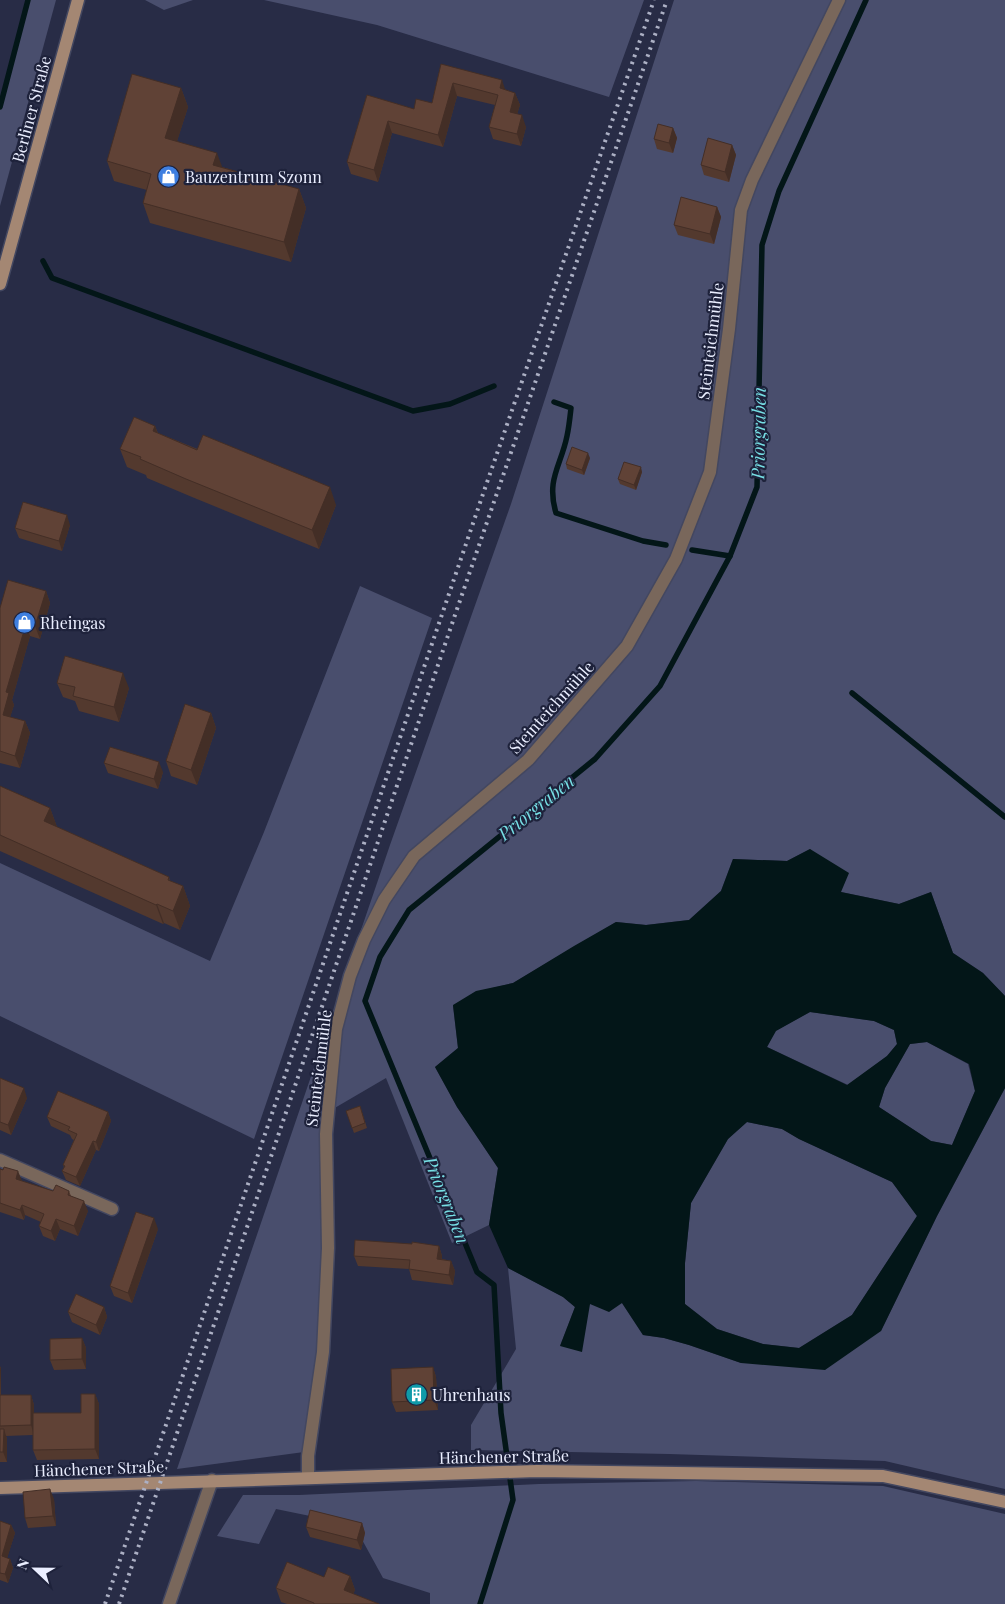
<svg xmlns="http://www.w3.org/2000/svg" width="1005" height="1604" font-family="'Playfair Display',serif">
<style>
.green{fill:#494e6d}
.water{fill:#031618;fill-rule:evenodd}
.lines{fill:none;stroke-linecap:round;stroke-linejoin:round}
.stream{stroke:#031618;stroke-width:5.5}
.street-casing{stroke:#434760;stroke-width:15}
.secondary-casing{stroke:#434760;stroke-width:15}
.street{stroke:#79675b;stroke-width:12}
.secondary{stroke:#a48773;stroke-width:12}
.rail{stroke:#acb0c4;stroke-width:4;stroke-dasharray:2.5 5;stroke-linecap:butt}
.wall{fill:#53392e}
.shaded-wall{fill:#432e26}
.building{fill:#604236;stroke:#432e26}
.labels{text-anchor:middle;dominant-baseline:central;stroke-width:4.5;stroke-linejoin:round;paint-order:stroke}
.street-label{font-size:16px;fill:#eaeeff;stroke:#1e223b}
.poi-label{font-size:16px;fill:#eaeeff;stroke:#1e223b;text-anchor:start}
.water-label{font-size:18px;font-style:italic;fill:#76dee4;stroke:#1e223b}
</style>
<rect width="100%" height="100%" fill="#282c46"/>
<g class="green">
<polygon points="28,0 56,0 0,206 0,107"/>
<polygon points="145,0 193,0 164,10"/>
<polygon points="264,0 644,0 609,97 377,25"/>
<polygon points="674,0 1005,0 1005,996 983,973 953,953 931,892 899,904 841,892 810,849 787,861 733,859 721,891 689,920 646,925 616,922 513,983 476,992 453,1006 458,1048 435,1067 457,1107 498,1168 489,1225 452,1243 386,1078 321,1116 324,1246 320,1349 304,1452 177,1469 390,845 511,504"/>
<polygon points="360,586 432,618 254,1139 0,1016 0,863 210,961 264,832"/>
<polygon points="810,1012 874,1021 894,1030 897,1044 887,1056 848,1085 767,1047 775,1031"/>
<polygon points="927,1042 968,1064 975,1091 952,1145 931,1141 879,1107 885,1088 910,1044"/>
<polygon points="1005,1088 1005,1489 885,1461 669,1454 471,1450 471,1425 516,1349 508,1268 563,1297 575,1307 560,1346 590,1304 622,1303 643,1335 664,1338 689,1345 741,1363 881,1331 937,1216"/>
<polygon points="747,1122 782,1129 799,1139 892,1182 917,1216 852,1315 799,1348 763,1344 717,1329 685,1304 685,1263 691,1203 728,1139"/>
<polygon points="696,1481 883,1486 1005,1514 1005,1604 430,1604 430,1593 383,1578 354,1525 276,1509 259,1544 217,1536 243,1495 299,1495 539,1484"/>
</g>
<path class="water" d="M810 849 849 873 841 892 899 904 931 892 953 953 983 973 1005 996V1088L937 1216 881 1331 825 1370 741 1363 689 1345 664 1338 643 1335 622 1303 609 1312 590 1304 582 1352 560 1346 575 1307 563 1297 508 1268 489 1225 498 1168 457 1107 435 1067 458 1048 453 1005 476 991 513 983 574 946 616 922 646 925 689 920 721 891 733 859 787 861ZM810 1012 874 1021 894 1030 897 1044 887 1056 847 1085 767 1047 776 1031ZM927 1042 969 1064 975 1091 952 1145 931 1141 879 1107 885 1088 910 1044ZM747 1122 782 1129 799 1139 892 1182 917 1216 852 1315 799 1348 763 1344 717 1329 685 1304V1263L691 1203 728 1139Z"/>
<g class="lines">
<g class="stream">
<polyline points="0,107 28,0"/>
<polyline points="43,261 52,278 413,411 450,404 494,386"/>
<path d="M554 402 571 408C570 417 569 427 567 436 561 466 546 479 556 513L643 541 666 545"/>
<polyline points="692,550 730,556"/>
<polyline points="852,693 1005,817"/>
<polyline points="480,1604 513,1500 501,1413 494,1285 477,1272 365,1001 380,957 409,910 595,759 660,686 730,556 757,487 762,245 779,191 866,0"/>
</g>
<defs>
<g id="street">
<polyline points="0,1160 112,1209"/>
<polyline points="308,1478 308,1456 323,1352 328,1248 326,1134 336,1029 350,976 364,940 384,900 414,856 528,760 627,646 676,559 710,472 729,329 741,210 752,180 839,0"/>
<polyline points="169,1604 212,1480"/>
</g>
<g id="secondary">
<polyline points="0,284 78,0"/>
<polyline points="0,1488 537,1471 883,1476 1005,1502"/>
</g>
</defs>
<use href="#street" class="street-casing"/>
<use href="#secondary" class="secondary-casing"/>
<use href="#street" class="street"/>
<use href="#secondary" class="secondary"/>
<g class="rail">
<polyline points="105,1604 483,494 654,0"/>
<polyline points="119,1604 455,615 667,0"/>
</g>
</g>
<g class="wall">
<polygon points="441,64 506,90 515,93 520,105 517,114 526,127 521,146 493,139 489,127 495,105 457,96 443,147 392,133 378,182 351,174 347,162 367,95 414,109 432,103"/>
<polygon points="181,88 188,107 177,141 222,167 299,189 306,208 291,262 150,223 143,203 147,190 114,181 107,161"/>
<polygon points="673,128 677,138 673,153 657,149 654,139"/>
<polygon points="732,145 736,155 729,182 704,175 701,165"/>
<polygon points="717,207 721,217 714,244 678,235 674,225"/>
<polygon points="155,426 158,433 336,505 319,549 192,497 147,478 146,475 127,467 120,449"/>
<polygon points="590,458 584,475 567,469 566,464"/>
<polygon points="642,472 636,490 620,484 618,479"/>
<polygon points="70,525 62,551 19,538 15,528"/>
<polygon points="46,591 50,603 40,639 30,636 12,700 14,705 10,717 25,721 30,733 20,768 0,763 0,608"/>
<polygon points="57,683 129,688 119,722 79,711 75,701 63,697"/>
<polygon points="211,713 216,728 197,785 171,776 166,761"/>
<polygon points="104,763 163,772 158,789 108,773"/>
<polygon points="0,786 50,808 57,827 169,877 170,881 183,886 190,906 180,930 164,923 163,924 0,851"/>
<polygon points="0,1078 27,1098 11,1135 0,1130"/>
<polygon points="360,1106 367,1128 354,1133 346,1111"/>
<polygon points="108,1112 111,1121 99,1151 96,1150 80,1186 66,1180 62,1171 64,1167 63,1165 74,1140 72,1139 70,1135 51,1126 47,1117"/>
<polygon points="0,1169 3,1170 22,1181 53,1191 69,1191 71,1196 88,1211 78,1236 60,1229 55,1241 43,1236 39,1226 41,1222 25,1215 24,1220 0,1212"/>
<polygon points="158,1229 132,1303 114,1296 110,1286"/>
<polygon points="439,1246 442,1256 442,1259 451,1261 455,1271 453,1285 412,1280 409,1269 358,1266 354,1256"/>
<polygon points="104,1307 107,1317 100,1335 72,1322 68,1312"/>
<polygon points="82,1338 86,1348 86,1369 54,1370 50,1360"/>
<polygon points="0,1366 1,1369 1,1395 31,1395 34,1405 34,1413 81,1413 95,1394 99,1404 99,1459 37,1460 33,1450 33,1435 6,1436 7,1439 7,1462 0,1462"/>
<polygon points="433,1367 436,1377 438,1410 396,1412 392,1402"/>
<polygon points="54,1499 56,1526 28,1528 25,1518"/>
<polygon points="0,1521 11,1525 15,1533 7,1558 10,1559 13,1568 8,1583 0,1580"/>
<polygon points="362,1523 365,1533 361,1550 310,1537 306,1527"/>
<polygon points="350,1576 355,1590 353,1594 379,1604 287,1604 281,1602 276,1588 324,1577"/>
</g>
<g class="shaded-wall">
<polygon points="502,80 506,92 500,88"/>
<polygon points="453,83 457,96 443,147 438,135"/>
<polygon points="181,88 188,107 172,157 165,138"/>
<polygon points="515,93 520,105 514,124 510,112"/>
<polygon points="522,115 526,127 521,146 517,134"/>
<polygon points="388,121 392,133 378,182 374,170"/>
<polygon points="673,128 677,138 673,153 669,143"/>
<polygon points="732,145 736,155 729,182 725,172"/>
<polygon points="217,153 224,172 213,165"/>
<polygon points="299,189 306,208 291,262 284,242"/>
<polygon points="717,207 721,217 714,244 710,234"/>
<polygon points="155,426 162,445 153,431"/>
<polygon points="588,453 590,458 584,475 582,470"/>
<polygon points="641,467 642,472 636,490 634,485"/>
<polygon points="330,487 336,505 319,549 312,530"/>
<polygon points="67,515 70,525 62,551 59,541"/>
<polygon points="46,591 50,603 40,639 35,626"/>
<polygon points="26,624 30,636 12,700 14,705 7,727 3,715 6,692"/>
<polygon points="123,673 129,688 119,722 114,707"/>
<polygon points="211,713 216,728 197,785 191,770"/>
<polygon points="25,721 30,733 20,768 15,756"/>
<polygon points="159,762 163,772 158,789 154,779"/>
<polygon points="50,808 57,827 44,821"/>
<polygon points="183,886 190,906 180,930 173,911"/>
<polygon points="157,904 164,923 163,924 156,905"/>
<polygon points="24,1088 27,1098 11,1135 8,1125"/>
<polygon points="108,1112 111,1121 99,1151 96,1142"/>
<polygon points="93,1141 96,1150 80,1186 76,1177"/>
<polygon points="18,1171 22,1181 16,1179"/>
<polygon points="84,1201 88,1211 78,1236 74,1226"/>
<polygon points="22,1205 25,1215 24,1220 20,1210"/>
<polygon points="154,1218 158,1229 132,1303 128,1293"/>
<polygon points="56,1219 60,1229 55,1241 51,1231"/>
<polygon points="439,1246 442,1256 441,1269 437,1259"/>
<polygon points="451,1261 455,1271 453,1285 449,1275"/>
<polygon points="104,1307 107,1317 100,1335 96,1325"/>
<polygon points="82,1338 86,1348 86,1369 82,1359"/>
<polygon points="0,1366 1,1369 0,1406"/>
<polygon points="433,1367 436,1377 438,1410 434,1400"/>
<polygon points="95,1394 99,1404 99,1459 95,1449"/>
<polygon points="31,1395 34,1405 34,1435 31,1425"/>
<polygon points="4,1429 7,1439 7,1462 3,1452"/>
<polygon points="50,1489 54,1499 56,1526 53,1516"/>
<polygon points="362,1523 365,1533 361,1550 357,1540"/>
<polygon points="11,1525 15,1533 5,1565 2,1556"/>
<polygon points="10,1559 13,1568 8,1583 5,1574"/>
<polygon points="350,1576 355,1590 349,1604 344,1590"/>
</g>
<g class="building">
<polygon points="441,64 502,80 500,88 515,93 510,112 522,115 517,134 489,127 498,95 453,83 438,135 388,121 374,170 347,162 367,95 414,109 416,99 432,103"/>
<polygon points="132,74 181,88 165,138 217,153 213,165 299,189 284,242 143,203 151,174 107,161"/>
<polygon points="658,124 673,128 669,143 654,139"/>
<polygon points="708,138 732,145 725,172 701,165"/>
<polygon points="681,197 717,207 710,234 674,225"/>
<polygon points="134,417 155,426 153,431 197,450 203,435 330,487 312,530 186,479 140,459 141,457 120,449"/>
<polygon points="572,447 588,453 582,470 566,464"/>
<polygon points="624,462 641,467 634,485 618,479"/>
<polygon points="23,502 67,515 59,541 15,528"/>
<polygon points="8,580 46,591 35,626 26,624 6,692 9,693 3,715 25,721 15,756 0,751 0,608"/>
<polygon points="65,656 123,673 114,707 73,696 75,687 57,683"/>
<polygon points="185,704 211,713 191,770 166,761"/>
<polygon points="110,747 159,762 154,779 104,763"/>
<polygon points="0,786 50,808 44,821 169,877 168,880 183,886 173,911 157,904 156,905 0,835"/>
<polygon points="0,1078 24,1088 8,1125 0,1122"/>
<polygon points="58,1091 108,1112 96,1142 93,1141 76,1177 62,1171 65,1166 63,1165 77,1134 68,1130 70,1127 47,1117"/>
<polygon points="360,1106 365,1123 352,1128 346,1111"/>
<polygon points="4,1167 18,1171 16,1179 53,1191 56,1185 69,1191 68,1195 84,1201 74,1226 56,1219 51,1231 39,1226 44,1214 22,1205 20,1210 0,1203 0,1169 3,1170"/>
<polygon points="136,1212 154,1218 128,1293 110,1286"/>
<polygon points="355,1240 412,1244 412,1242 439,1246 437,1259 451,1261 449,1275 409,1269 410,1260 354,1256"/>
<polygon points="76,1294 104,1307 96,1325 68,1312"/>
<polygon points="82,1338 82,1359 50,1360 50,1339"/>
<polygon points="433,1367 434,1400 392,1402 391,1369"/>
<polygon points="81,1394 95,1394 95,1449 33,1450 33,1413 81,1413"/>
<polygon points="0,1395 31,1395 31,1425 0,1426"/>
<polygon points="0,1429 4,1429 3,1452 0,1452"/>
<polygon points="50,1489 53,1516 25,1518 23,1492"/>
<polygon points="310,1510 362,1523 357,1540 306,1527"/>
<polygon points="0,1521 11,1525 2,1556 10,1559 5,1574 0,1573"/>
<polygon points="287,1562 324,1577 328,1567 350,1576 344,1590 379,1604 314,1604 314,1603 276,1588"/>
</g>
<defs>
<symbol id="shop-disc" viewBox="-11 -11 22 22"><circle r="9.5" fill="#3f7fe0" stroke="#1e223b"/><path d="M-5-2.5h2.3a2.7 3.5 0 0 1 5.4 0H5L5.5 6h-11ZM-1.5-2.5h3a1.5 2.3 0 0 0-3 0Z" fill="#fff"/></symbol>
<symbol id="building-disc" viewBox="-11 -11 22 22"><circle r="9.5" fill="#0f9aa8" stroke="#1e223b"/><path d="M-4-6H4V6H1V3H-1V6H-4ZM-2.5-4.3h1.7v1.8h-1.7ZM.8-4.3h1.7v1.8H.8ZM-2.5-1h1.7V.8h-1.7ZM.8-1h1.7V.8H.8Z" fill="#fff"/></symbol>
</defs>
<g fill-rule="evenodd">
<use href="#shop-disc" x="156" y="164" width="25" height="25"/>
<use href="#shop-disc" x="12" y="610" width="25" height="25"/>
<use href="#building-disc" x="404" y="1382" width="25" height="25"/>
</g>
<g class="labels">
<g class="street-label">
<text transform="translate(31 109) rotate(-75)">Berliner Straße</text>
<text transform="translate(710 341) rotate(-83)">Steinteichmühle</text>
<text transform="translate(551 707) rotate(-48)">Steinteichmühle</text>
<text transform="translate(318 1068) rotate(-83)">Steinteichmühle</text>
<text transform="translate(504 1456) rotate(-1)">Hänchener Straße</text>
<text transform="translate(99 1468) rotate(-2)">Hänchener Straße</text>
</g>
<g class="poi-label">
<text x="185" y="176">Bauzentrum Szonn</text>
<text x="40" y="622">Rheingas</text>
<text x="432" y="1394">Uhrenhaus</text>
</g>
<g class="water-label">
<text transform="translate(758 433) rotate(-89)">Priorgraben</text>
<text transform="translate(536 807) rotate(-39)">Priorgraben</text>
<text transform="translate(447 1200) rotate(68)">Priorgraben</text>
</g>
</g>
<g transform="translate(35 1569) rotate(292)" stroke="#1e223b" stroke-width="4" paint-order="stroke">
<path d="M0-4L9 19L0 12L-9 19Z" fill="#eaeeff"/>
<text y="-8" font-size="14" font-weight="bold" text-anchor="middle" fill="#eaeeff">N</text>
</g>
</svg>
